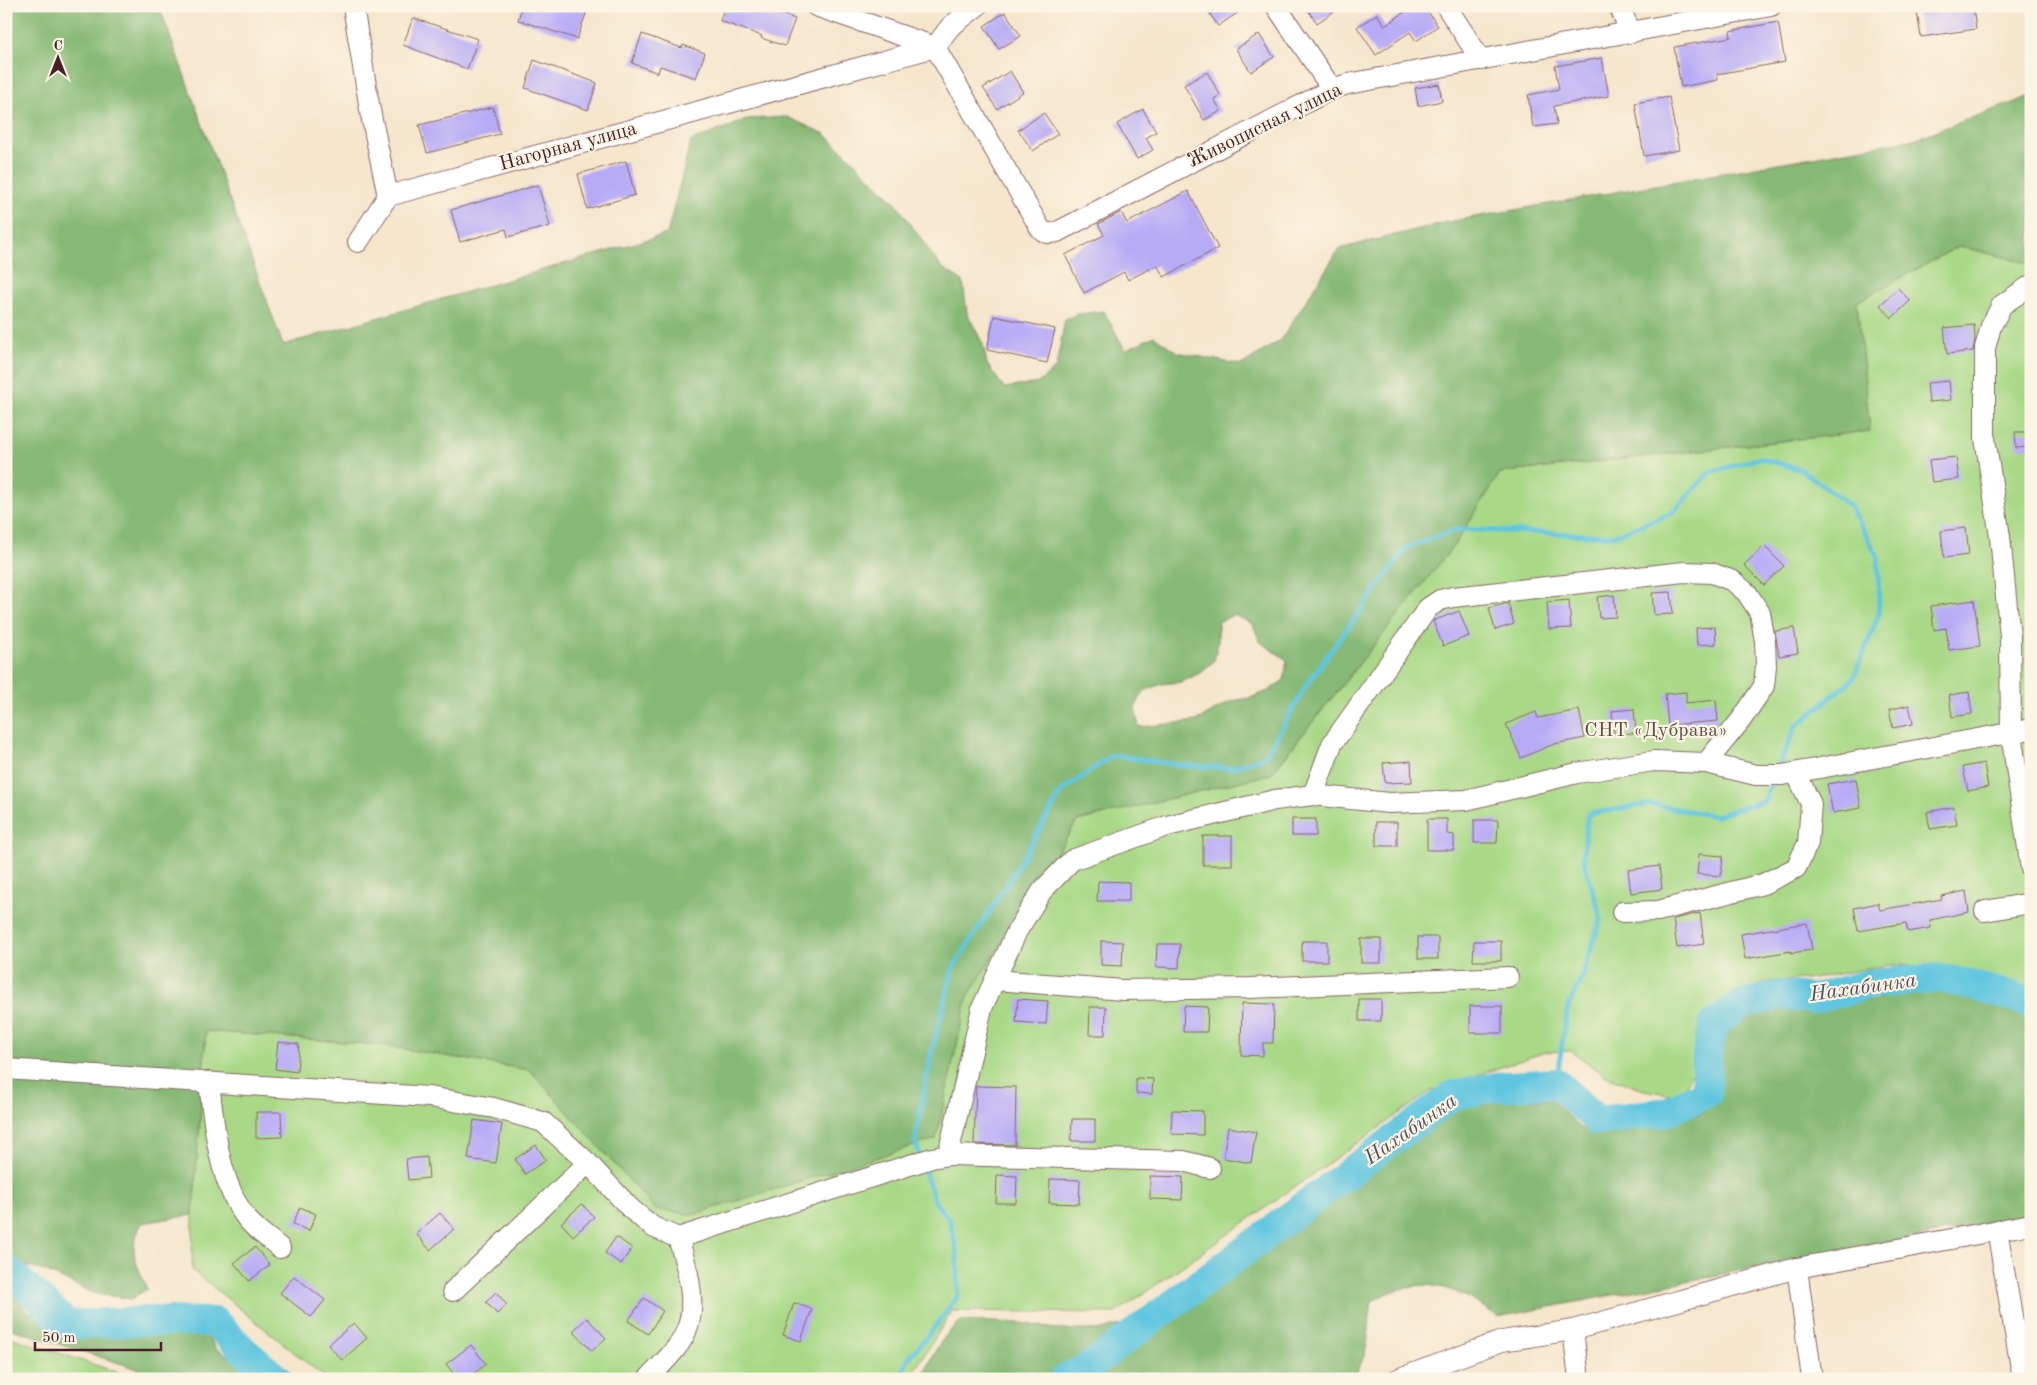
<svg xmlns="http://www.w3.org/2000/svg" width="2037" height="1385" font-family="'Old Standard TT',serif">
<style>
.green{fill:#a9d987;stroke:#7a7c59}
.forest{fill:#86b974;stroke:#686c50;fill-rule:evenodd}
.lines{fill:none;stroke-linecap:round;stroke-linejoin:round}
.stream{stroke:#61c6df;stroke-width:5}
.river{stroke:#61c6df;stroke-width:30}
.building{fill:#b7abf6}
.minor-casing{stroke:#866563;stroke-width:22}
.minor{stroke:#fff;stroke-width:20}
.labels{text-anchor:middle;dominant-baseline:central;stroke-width:4.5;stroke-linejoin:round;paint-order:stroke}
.street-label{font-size:20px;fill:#4a1f2b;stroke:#fcf5e5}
.park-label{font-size:20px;fill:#624e42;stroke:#fcf5e5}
.water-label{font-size:21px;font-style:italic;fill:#515161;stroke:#fcf5e5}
</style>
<rect width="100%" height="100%" fill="#fcf5e5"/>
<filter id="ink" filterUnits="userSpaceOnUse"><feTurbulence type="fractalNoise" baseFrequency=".02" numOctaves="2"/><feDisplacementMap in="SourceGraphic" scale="10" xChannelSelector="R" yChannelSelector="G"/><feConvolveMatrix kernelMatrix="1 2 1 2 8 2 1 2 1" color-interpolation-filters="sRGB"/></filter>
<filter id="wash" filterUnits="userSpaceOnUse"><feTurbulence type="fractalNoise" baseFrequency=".0096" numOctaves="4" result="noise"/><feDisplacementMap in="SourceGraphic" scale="20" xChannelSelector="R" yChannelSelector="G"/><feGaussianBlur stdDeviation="1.12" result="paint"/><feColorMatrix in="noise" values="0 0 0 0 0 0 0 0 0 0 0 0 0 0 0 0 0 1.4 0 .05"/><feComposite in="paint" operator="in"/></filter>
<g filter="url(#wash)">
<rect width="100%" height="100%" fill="#f5e6cc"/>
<g class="green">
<polygon points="1959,246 2031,264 2031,991 1947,967 1888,965 1815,978 1765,982 1723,1005 1696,1034 1695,1067 1681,1096 1644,1090 1606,1076 1571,1051 1545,1052 1431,1091 1116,1313 952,1311 909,1379 327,1379 192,1270 193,1215 206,1031 380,1045 530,1070 655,1209 936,1139 967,998 1077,821 1271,774 1455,544 1500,473 1870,431 1856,302"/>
<polygon points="6,1336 138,1379 6,1379"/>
</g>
<g class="forest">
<path d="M6 6H159L283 345 667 234 691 141 749 119 787 117 825 134 894 201 941 267 963 281 967 313 983 344 987 364 1004 388 1038 383 1056 368 1065 319 1078 314 1104 311 1125 350 1154 336 1177 352 1241 365 1281 340 1339 249 1447 222 1914 139 2031 96V264L1959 246 1857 302 1870 431 1500 473 1455 544 1271 774 1077 821 967 998 936 1139 692 1215 655 1209 530 1070 380 1045 206 1031 193 1215 142 1223C127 1252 136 1261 147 1289L131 1299 93 1293 45 1271 6 1262ZM1234 615 1253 624 1260 642 1287 660 1284 680 1268 691 1250 698 1231 701 1197 721 1139 727 1135 708 1144 691 1162 684 1181 682 1200 673 1214 661 1218 641V622Z"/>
<path d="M1914 988C1944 988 1962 996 1990 1003 2005 1007 2017 1010 2031 1017V1215L1498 1317C1453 1285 1424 1273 1372 1301 1369 1317 1370 1333 1366 1349 1364 1360 1357 1368 1355 1379H921C933 1354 940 1338 961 1321L1022 1323 1061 1330H1102L1179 1309 1304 1219 1429 1120 1473 1098 1493 1095 1512 1099 1552 1100 1581 1128 1602 1133H1623L1699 1114 1717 1103 1720 1084 1719 1048 1725 1030 1740 1018 1779 1009 1875 1000Z"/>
<polygon points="6,1284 8,1285 26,1311 77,1329 165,1325 207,1333 216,1349 265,1379 169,1379 6,1327"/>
</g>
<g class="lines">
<g class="stream">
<polyline points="1556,1083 1568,1006 1583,975 1601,918 1583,857 1588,814 1650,804 1716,816 1764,801 1773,780"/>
<polyline points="921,1158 915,1142 930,1059 953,968 1011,878 1062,791 1113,755 1178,765 1231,768 1266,756 1307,684 1406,548 1458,529 1613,536 1672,513 1710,472 1760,458 1802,470 1850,506 1878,557 1879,614 1853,679 1796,726 1777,770"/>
<polyline points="899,1379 908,1359 931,1332 958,1296 957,1253 950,1220 935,1202 923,1166"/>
</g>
<g class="river">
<polyline points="6,1269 68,1325 149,1321 215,1322 245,1352 277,1379"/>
<polyline points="1064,1379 1086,1369 1453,1095 1495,1087 1556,1083 1598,1121 1666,1112 1707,1093 1707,1054 1714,1024 1742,1004 1781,995 1814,999 1870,984 1942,978 2012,996 2031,1004"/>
</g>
</g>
<g id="blocks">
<g class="building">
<polygon points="522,6 574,6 587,11 577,39 518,20"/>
<polygon points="725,6 759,6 795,19 785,46 761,38 762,36 720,21"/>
<polygon points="1205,6 1248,6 1218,26"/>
<polygon points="1305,6 1342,6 1317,23"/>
<polygon points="1413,6 1424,6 1438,26 1416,41 1410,32 1376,55 1357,27 1377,14 1385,26"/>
<polygon points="1916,6 1973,6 1976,29 1921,37"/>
<polygon points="1005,12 1021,36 999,49 984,26"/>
<polygon points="413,18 478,39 467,69 403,45"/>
<polygon points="1778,22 1785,62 1717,74 1718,80 1681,87 1674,47 1731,37 1730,31"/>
<polygon points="642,34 682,48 683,45 705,53 696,78 660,66 658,73 632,63"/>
<polygon points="1259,34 1274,57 1251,72 1236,49"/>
<polygon points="1602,58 1609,96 1554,106 1557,124 1533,127 1528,95 1559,89 1555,66"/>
<polygon points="534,60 597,83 588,110 525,88"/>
<polygon points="1010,71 1023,92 997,109 983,88"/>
<polygon points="1207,72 1220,95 1214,99 1221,111 1204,120 1184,85"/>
<polygon points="1439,84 1442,101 1418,106 1415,88"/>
<polygon points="1669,97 1679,150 1644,156 1635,103"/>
<polygon points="493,107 500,134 427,153 419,125"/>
<polygon points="1143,109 1156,132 1146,138 1153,150 1137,159 1117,124"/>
<polygon points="1044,113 1058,134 1033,151 1018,130"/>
<polygon points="626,161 635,195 587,209 578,174"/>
<polygon points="538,185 550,226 508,237 506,229 460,242 451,210"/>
<polygon points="1188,191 1218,248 1164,277 1157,265 1128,280 1124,272 1084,293 1065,255 1104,235 1098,224 1110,218 1121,212 1127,223"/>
<polygon points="1898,288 1910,301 1892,318 1880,305"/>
<polygon points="994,316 1055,329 1047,363 987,350"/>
<polygon points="1974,325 1975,339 1973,351 1947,354 1944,328"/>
<polygon points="1949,381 1951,400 1929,402 1927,383"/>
<polygon points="2015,432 2030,432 2030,447 2016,448"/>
<polygon points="1956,457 1959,479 1932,482 1929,460"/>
<polygon points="1966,528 1969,555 1944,558 1941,531"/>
<polygon points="1764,546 1784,566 1764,585 1744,565"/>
<polygon points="1671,592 1673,614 1654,615 1652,593"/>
<polygon points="1614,595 1616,617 1599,618 1597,597"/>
<polygon points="1569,600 1571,628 1549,629 1547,602"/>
<polygon points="1974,600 1980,646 1949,650 1946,628 1934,630 1931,606"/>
<polygon points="1508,603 1514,624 1495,630 1489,608"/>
<polygon points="1459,611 1469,636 1443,646 1433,621"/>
<polygon points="1715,627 1716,644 1697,645 1696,628"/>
<polygon points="1794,628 1798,653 1779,656 1775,631"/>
<polygon points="1686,692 1686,703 1716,700 1718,721 1668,725 1665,694"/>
<polygon points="1969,692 1972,714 1952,717 1949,695"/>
<polygon points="1909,705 1913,724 1893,728 1889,710"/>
<polygon points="1634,709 1636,733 1614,734 1612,711"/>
<polygon points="1579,710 1585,738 1554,744 1521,758 1506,724 1536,712 1538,718"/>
<polygon points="1411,761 1412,782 1385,783 1383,763"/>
<polygon points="1984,763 1988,787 1968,791 1963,767"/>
<polygon points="1856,779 1861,808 1833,813 1827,784"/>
<polygon points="1954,807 1957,825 1930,829 1927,812"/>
<rect x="1292" y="819" width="24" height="17"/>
<polygon points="1427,819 1447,819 1447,834 1454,835 1454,850 1427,850"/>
<polygon points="1474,820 1498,820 1497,843 1474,843"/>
<rect x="1376" y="822" width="21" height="24"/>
<rect x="1203" y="836" width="29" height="29"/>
<polygon points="1699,854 1723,856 1721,876 1697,874"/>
<polygon points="1659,866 1662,889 1631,893 1628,870"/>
<polygon points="1098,881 1129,882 1129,901 1097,901"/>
<polygon points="1966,891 1969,912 1930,920 1931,928 1908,932 1906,923 1858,931 1854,908 1878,903 1880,910 1942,899 1941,896"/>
<polygon points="1700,913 1704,944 1677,948 1673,919"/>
<polygon points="1807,923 1812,950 1791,953 1791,951 1745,959 1741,934"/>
<rect x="1418" y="937" width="20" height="22"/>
<rect x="1361" y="939" width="20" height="24"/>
<polygon points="1101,941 1123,942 1122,966 1101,965"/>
<rect x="1302" y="941" width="25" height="20"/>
<polygon points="1474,941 1501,941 1501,961 1473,961"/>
<polygon points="1157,944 1180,944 1179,968 1156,967"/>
<polygon points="1018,999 1048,1001 1046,1024 1016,1022"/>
<rect x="1359" y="999" width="22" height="22"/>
<polygon points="1242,1003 1274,1004 1273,1043 1263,1043 1263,1056 1241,1055"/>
<polygon points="1184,1006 1208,1007 1207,1032 1183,1032"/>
<rect x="1470" y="1006" width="32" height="27"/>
<polygon points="1090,1007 1106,1007 1105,1035 1089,1035"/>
<polygon points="278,1042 299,1044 297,1072 275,1069"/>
<polygon points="1136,1078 1153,1079 1152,1094 1136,1093"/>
<polygon points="976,1086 1016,1087 1015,1145 974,1144"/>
<polygon points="1172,1110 1203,1111 1203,1135 1171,1134"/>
<polygon points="256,1112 281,1112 282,1137 256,1138"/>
<polygon points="1072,1119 1095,1119 1095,1141 1071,1141"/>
<polygon points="474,1120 502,1124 496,1163 468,1159"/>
<polygon points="1228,1127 1256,1132 1251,1163 1223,1158"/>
<polygon points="536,1145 546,1160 525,1174 515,1159"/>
<polygon points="427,1157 429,1178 408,1180 406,1159"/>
<polygon points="997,1175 1017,1176 1016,1203 996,1203"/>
<polygon points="1150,1176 1183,1177 1182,1200 1150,1199"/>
<polygon points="1050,1179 1080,1180 1079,1204 1049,1203"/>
<polygon points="582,1204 594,1217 573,1236 561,1223"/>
<polygon points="300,1207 316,1214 309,1231 293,1224"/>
<polygon points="440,1213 454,1229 430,1250 416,1234"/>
<polygon points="616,1237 632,1248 621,1264 605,1253"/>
<polygon points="255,1247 270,1265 249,1281 234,1263"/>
<polygon points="294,1276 325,1300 311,1317 280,1293"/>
<polygon points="496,1292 507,1305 497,1314 486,1302"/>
<polygon points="644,1298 663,1311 648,1334 628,1321"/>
<polygon points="794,1303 812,1309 801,1341 783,1335"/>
<polygon points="587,1318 606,1338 592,1351 573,1331"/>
<polygon points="354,1323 367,1338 342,1360 328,1345"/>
<polygon points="471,1345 486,1364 467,1379 458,1379 446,1364"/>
</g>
</g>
</g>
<g filter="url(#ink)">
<use href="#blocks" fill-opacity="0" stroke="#866563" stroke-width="1"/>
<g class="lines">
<defs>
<g id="minor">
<polyline points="353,6 370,110 388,196 935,47"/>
<polyline points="816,6 935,47"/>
<polyline points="1276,6 1332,89"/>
<polyline points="1446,6 1481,60"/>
<polyline points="1619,6 1631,33"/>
<path d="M935 47 1040 228C1045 234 1049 234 1057 232L1332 89 1348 84 1771 6"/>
<polyline points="935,47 950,27 977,6"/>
<polyline points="358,242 388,196"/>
<polyline points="2031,285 2002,305 1991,326 1985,348 1985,438 2000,537 2010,637 2011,733 2031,869"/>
<polyline points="1313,795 1332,744 1428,608 1440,600 1453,597 1684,572 1712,573 1733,581 1747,593 1760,613 1765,641 1766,666 1764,686 1741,720 1706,763"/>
<polyline points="1985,911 2031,903"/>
<polyline points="1622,912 1658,911 1763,884 1796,868 1808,843 1811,804 1796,773"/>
<polyline points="995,980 1123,990 1251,988 1508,977"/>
<polyline points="6,1069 429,1097 494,1108 543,1122 588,1163 631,1209 653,1227 678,1238 932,1158 948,1155 982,1008 1017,931 1042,891 1072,860 1167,826 1275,800 1313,795 1389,803 1466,800 1577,773 1654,761 1706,763 1756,775 1782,775 2031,729"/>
<path d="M209 1082C214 1127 219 1184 248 1220 257 1231 270 1239 280 1248"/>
<polyline points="948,1155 1183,1161 1210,1168"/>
<polyline points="1997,1230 2023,1379"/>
<polyline points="1797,1268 1812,1379"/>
<polyline points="453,1291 588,1163"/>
<polyline points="1573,1330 1579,1379"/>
<path d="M648 1379C662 1363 682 1347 688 1326 697 1300 686 1263 678 1238"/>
<polyline points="1398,1379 1502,1341 1573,1330 1797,1268 2031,1224"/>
</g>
</defs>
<use href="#minor" class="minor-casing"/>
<use href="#minor" class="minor"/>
</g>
</g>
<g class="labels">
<g class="street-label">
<text transform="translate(1265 126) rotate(-26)">Живописная улица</text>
<text transform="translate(568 147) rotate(-15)">Нагорная улица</text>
</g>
<g class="park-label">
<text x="1656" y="731">СНТ «Дубрава»</text>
</g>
<g class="water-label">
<text transform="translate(1863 988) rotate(-8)">Нахабинка</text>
<text transform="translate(1411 1130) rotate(-35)">Нахабинка</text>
</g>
</g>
<rect width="2037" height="1385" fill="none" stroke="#fcf5e5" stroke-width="25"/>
<g transform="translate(58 58)" stroke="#fcf5e5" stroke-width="4" paint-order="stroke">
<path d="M0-4L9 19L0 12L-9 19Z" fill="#4a1f2b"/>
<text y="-8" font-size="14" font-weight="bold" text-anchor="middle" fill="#4a1f2b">С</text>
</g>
<path d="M35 1342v8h126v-8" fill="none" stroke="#4a1f2b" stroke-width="2.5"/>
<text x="42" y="1342" font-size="15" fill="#4a1f2b" stroke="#fcf5e5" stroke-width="4" paint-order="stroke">50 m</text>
</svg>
